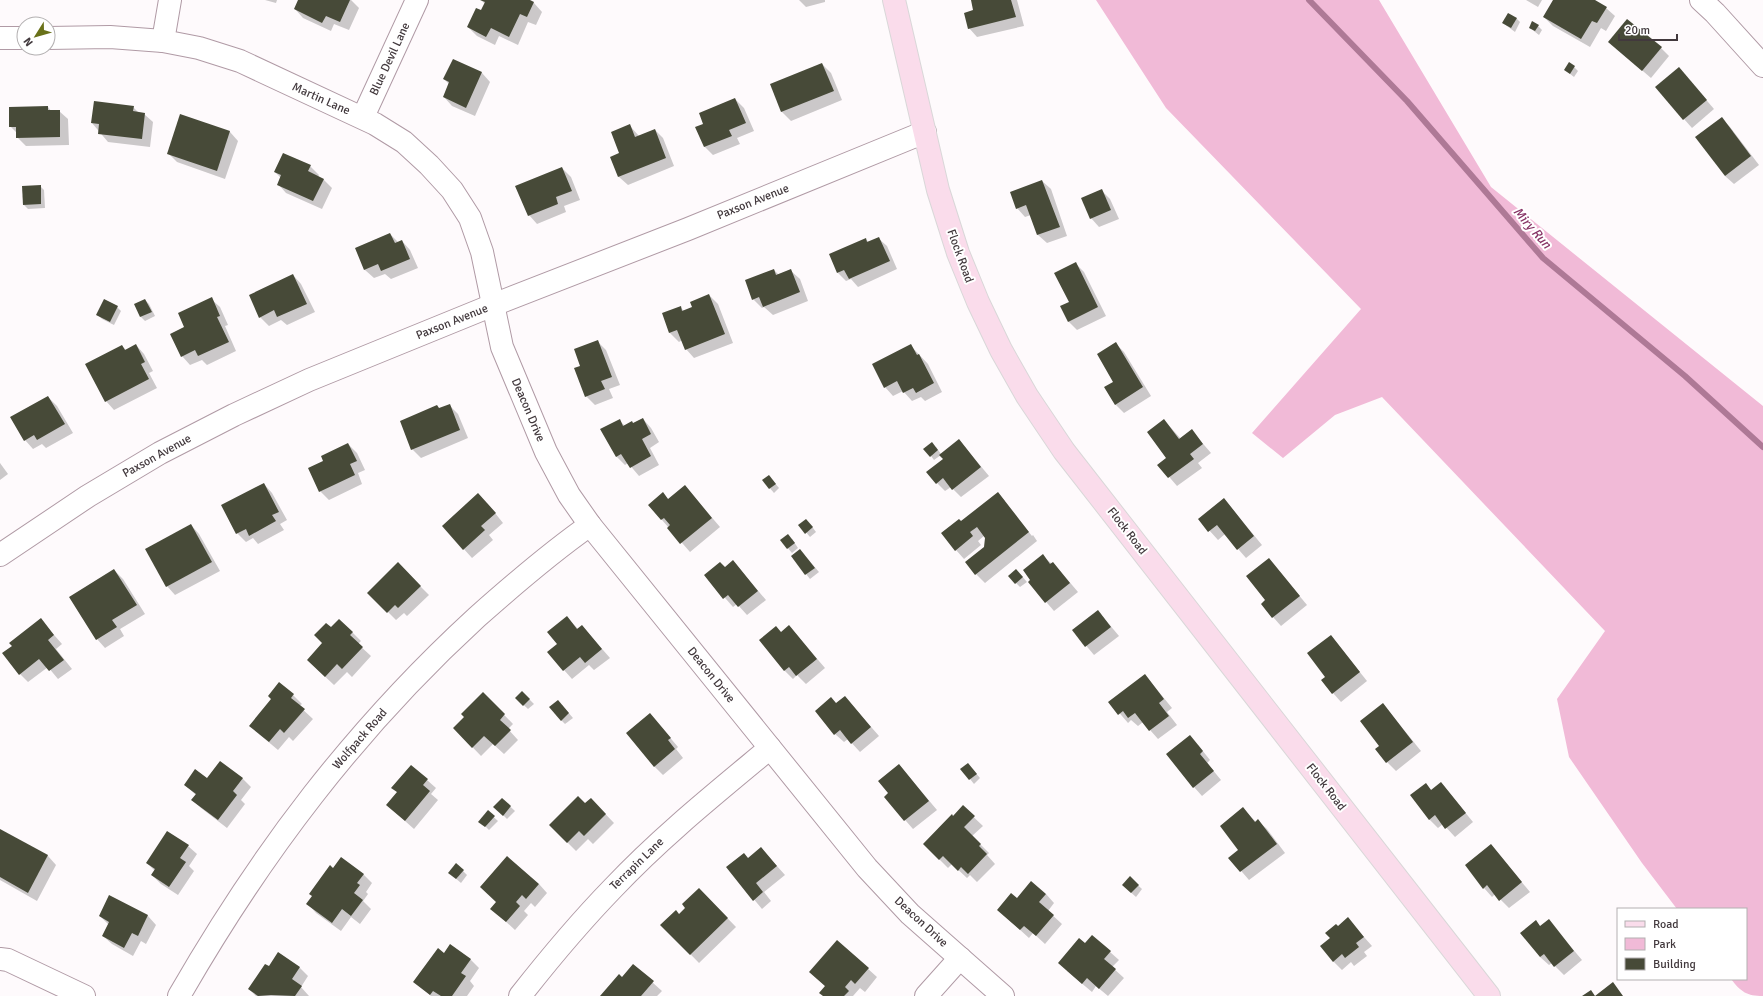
<svg xmlns="http://www.w3.org/2000/svg" width="1763" height="996" font-family="Signika,sans-serif">
<style>
.green{fill:#f1bad7}
.shadow{fill:#0003}
.lines{fill:none;stroke-linecap:round;stroke-linejoin:round}
.stream{stroke:#ae7996;stroke-width:6}
.building{fill:#474a38}
.minor-casing{stroke:#b09aa5;stroke-width:24}
.major-casing{stroke:#d9d7d8;stroke-width:24}
.minor{stroke:#fff;stroke-width:22}
.major{stroke:#fadceb;stroke-width:22}
.labels{text-anchor:middle;dominant-baseline:central;stroke-width:4;stroke-linejoin:round;paint-order:stroke}
.street-label{font-size:12px;fill:#42393d;stroke:#fff}
.water-label{font-size:13px;font-style:italic;fill:#863265;stroke:#fff}
</style>
<rect width="100%" height="100%" fill="#fefafc"/>
<path class="green" d="M1096 0H1379L1491 187 1763 406V996C1747 996 1741 992 1731 979H1746V909H1677L1642 863 1569 757 1557 699 1605 631 1382 397 1335 415 1283 458 1252 433 1361 309 1166 108Z"/>
<g class="shadow">
<polygon points="265,0 277,0 276,3"/>
<polygon points="299,0 351,0 359,8 349,30 334,24 331,31 303,18 295,9"/>
<polygon points="481,0 527,0 534,3 542,12 536,25 528,22 518,45 499,36 495,45 477,36 468,27 481,11 485,4"/>
<polygon points="799,0 825,0 825,2 806,7"/>
<polygon points="972,0 1017,0 1024,26 977,37 969,28 975,11"/>
<polygon points="1526,0 1542,0 1538,7"/>
<polygon points="1554,0 1593,0 1606,8 1615,16 1606,31 1601,28 1590,47 1553,26 1544,17"/>
<polygon points="1516,18 1520,22 1515,32 1503,23"/>
<polygon points="1538,26 1542,30 1539,35 1530,28"/>
<polygon points="1609,42 1661,48 1669,56 1651,78"/>
<polygon points="453,60 482,73 490,82 475,116 452,106 444,97 449,84 444,79"/>
<polygon points="822,64 831,73 842,100 791,121 782,112 771,85"/>
<polygon points="1574,67 1578,71 1574,77 1565,70"/>
<polygon points="1679,68 1714,109 1692,128 1684,119"/>
<polygon points="735,99 744,108 754,131 737,138 740,144 713,155 704,146 705,125"/>
<polygon points="48,107 51,111 59,111 68,119 69,145 26,146 17,137 17,133 10,126"/>
<polygon points="133,107 139,113 144,114 153,122 150,147 108,142 92,123"/>
<polygon points="181,115 230,132 238,141 225,179 177,162 168,153"/>
<polygon points="1722,119 1730,127 1759,165 1734,184 1725,176"/>
<polygon points="630,126 639,136 655,130 663,138 674,166 628,185 619,177 620,154"/>
<polygon points="310,166 319,175 318,177 323,179 332,188 322,209 286,193 278,184 281,178 275,172"/>
<polygon points="562,168 571,177 580,200 564,206 566,212 537,224 529,215"/>
<polygon points="1042,181 1051,189 1067,236 1047,243 1038,235 1031,215 1025,217 1017,208"/>
<polygon points="40,186 44,190 45,208 28,209 24,205"/>
<polygon points="1101,190 1110,199 1119,219 1099,227 1091,218"/>
<polygon points="390,234 399,243 402,241 410,250 418,268 391,279 385,274 374,278 365,270 356,249"/>
<polygon points="878,238 887,246 897,269 858,287 851,279 846,281 838,273 865,239 869,242"/>
<polygon points="1075,263 1084,272 1106,316 1077,330 1069,322"/>
<polygon points="774,270 779,275 791,271 800,279 808,301 773,315 764,307 762,308 753,299"/>
<polygon points="293,275 301,284 315,312 287,325 281,320 269,326 260,317"/>
<polygon points="709,295 718,304 733,343 694,358 686,349 682,340 679,342 670,333 663,314 680,307 684,311 693,308"/>
<polygon points="211,299 220,307 228,325 225,326 236,351 207,365 202,360 190,365 182,356 185,328"/>
<polygon points="145,300 149,304 155,316 145,321 141,317 135,305"/>
<polygon points="117,307 121,311 114,325 102,319 98,315"/>
<polygon points="597,341 606,350 620,385 609,389 613,398 595,405 586,396 581,366"/>
<polygon points="1116,344 1124,352 1151,396 1124,413 1115,404"/>
<polygon points="136,345 144,354 153,371 149,373 157,388 114,410 106,401 122,346 126,350"/>
<polygon points="911,346 928,364 942,392 925,401 921,397 912,401 903,391 893,396 885,387"/>
<polygon points="48,397 57,406 73,433 46,448 42,444 33,449 25,440"/>
<polygon points="449,405 458,414 468,438 421,458 412,449 440,409"/>
<polygon points="643,419 651,428 659,442 650,448 659,465 639,476 628,463 625,465 616,456 619,420 625,426 634,424"/>
<polygon points="1164,420 1181,439 1192,431 1211,453 1198,463 1202,468 1177,486 1159,465 1168,458"/>
<polygon points="959,440 989,476 961,497 951,487 945,491 937,483 944,459 941,455 934,460 931,456 936,447 941,454"/>
<polygon points="348,444 357,453 365,470 358,473 362,484 329,500 320,491 324,461"/>
<polygon points="0,463 8,474 0,480"/>
<polygon points="769,476 779,488 774,493 763,480"/>
<polygon points="264,484 272,493 287,520 280,524 284,530 258,544 253,538 246,542 237,533"/>
<polygon points="685,486 720,527 690,552 662,520 663,494 669,500"/>
<polygon points="998,493 1005,501 1004,501 1032,536 1033,535 1037,541 985,583 976,574 985,548 986,538 984,536 978,541 981,545 964,559 956,550 961,522"/>
<polygon points="1224,499 1262,545 1246,558 1225,534 1218,540 1199,519"/>
<polygon points="487,503 503,523 489,535 493,540 472,558 443,526"/>
<polygon points="810,524 816,532 810,537 800,525"/>
<polygon points="191,525 199,534 220,571 175,595 167,586"/>
<polygon points="792,539 798,548 792,553 781,540"/>
<polygon points="800,550 819,572 810,579 792,556"/>
<polygon points="1043,556 1061,572 1078,592 1054,611 1029,582"/>
<polygon points="1269,559 1307,605 1281,626 1273,617 1266,600"/>
<polygon points="733,561 766,600 747,615 737,604 733,607 705,575 725,568"/>
<polygon points="398,564 429,595 407,616 404,613 396,620 369,593"/>
<polygon points="114,570 123,579 145,614 120,629 124,636 105,648 97,639"/>
<polygon points="1020,574 1027,582 1020,587 1009,576"/>
<polygon points="1098,611 1119,636 1094,655 1073,630"/>
<polygon points="567,617 578,629 582,626 610,658 594,670 589,665 572,679 564,670 558,644"/>
<polygon points="40,619 62,644 56,649 72,669 58,679 48,667 28,682 20,674 13,646"/>
<polygon points="789,626 825,668 806,684 797,675 793,679 784,670 781,633"/>
<polygon points="331,629 352,632 361,641 358,644 371,656 352,677 347,672 334,685 317,669 323,644"/>
<polygon points="1331,636 1367,681 1341,702 1333,693 1326,677"/>
<polygon points="1145,675 1172,708 1167,712 1177,725 1158,739 1143,722 1138,726 1131,720 1128,723 1110,702"/>
<polygon points="522,692 534,704 528,709 516,698"/>
<polygon points="483,693 513,724 508,729 518,740 504,754 493,744 481,756 454,728 465,717"/>
<polygon points="293,695 302,704 299,706 313,719 293,741 289,737 278,750 259,734"/>
<polygon points="845,697 879,736 860,752 848,739 844,742 835,734 837,704"/>
<polygon points="1383,704 1421,751 1396,771 1387,762 1381,746"/>
<polygon points="562,705 573,718 565,724 561,720"/>
<polygon points="650,714 678,747 676,749 683,758 663,775 654,766"/>
<polygon points="1198,745 1210,760 1207,763 1221,780 1202,796 1194,787"/>
<polygon points="968,764 980,778 974,784 962,769"/>
<polygon points="899,765 937,810 913,829 885,797 890,793"/>
<polygon points="242,778 251,787 241,800 245,804 227,828 201,808 192,800 196,795 185,785 207,779"/>
<polygon points="427,780 436,788 431,794 438,800 414,829 396,813 398,793 393,788"/>
<polygon points="1441,783 1473,822 1455,837 1443,824 1438,828 1429,819 1426,784 1432,791"/>
<polygon points="502,799 515,811 507,819 495,807"/>
<polygon points="591,799 614,823 593,844 588,839 576,851 550,825 586,804"/>
<polygon points="963,807 983,826 972,836 989,853 987,855 995,864 977,882 970,875 967,878 952,864 948,868 924,844"/>
<polygon points="1243,809 1256,822 1258,821 1267,829 1285,853 1249,880 1230,858 1240,850"/>
<polygon points="488,812 498,821 489,830 480,821"/>
<polygon points="0,830 48,856 56,865 37,901 0,880"/>
<polygon points="1491,845 1530,892 1509,908 1495,894 1492,897 1484,888"/>
<polygon points="188,846 197,854 189,866 194,871 178,895 161,884 152,875 155,871 147,863"/>
<polygon points="761,848 785,875 764,892 771,901 762,909 727,867 748,859"/>
<polygon points="341,858 364,875 372,883 366,892 368,894 363,901 371,909 360,924 351,917 341,931 316,913 308,904"/>
<polygon points="463,871 467,875 461,883 454,877"/>
<polygon points="1130,878 1142,889 1136,897 1127,889"/>
<polygon points="539,884 547,893 535,907 531,903 524,911 528,915 515,930 492,909"/>
<polygon points="699,889 736,927 699,963 662,925 679,915 687,908"/>
<polygon points="1046,894 1054,903 1048,911 1062,924 1045,944 1033,933 1029,938 1007,918 1017,900"/>
<polygon points="110,896 148,916 156,925 146,944 141,941 133,956 112,944 103,936 109,925 100,916"/>
<polygon points="1348,919 1372,946 1364,952 1367,956 1354,966 1351,962 1342,970 1333,961 1331,938 1338,927"/>
<polygon points="1535,921 1541,927 1549,921 1582,960 1564,975 1552,963 1549,965 1540,957"/>
<polygon points="837,941 877,977 865,992 860,988 853,996 824,996 826,987 810,972"/>
<polygon points="1085,944 1110,952 1119,960 1112,967 1124,978 1108,996 1096,986 1092,992 1067,971"/>
<polygon points="450,945 471,960 479,968 470,981 474,986 467,996 431,996 415,982 444,954"/>
<polygon points="279,953 300,968 308,976 301,987 309,996 256,996 249,989 269,968"/>
<polygon points="633,965 662,991 657,996 602,996 622,978"/>
</g>
<g class="lines">
<polyline class="stream" points="1309,0 1407,101 1543,258 1685,376 1763,447"/>
</g>
<g class="building">
<polygon points="298,0 350,0 340,22 326,16 322,23 294,9"/>
<polygon points="480,0 530,0 534,2 527,17 520,14 509,37 491,28 486,37 467,27 476,8 481,10 485,2"/>
<polygon points="971,0 1011,0 1016,17 968,29 964,13 973,10"/>
<polygon points="1553,0 1595,0 1607,7 1597,23 1592,21 1581,39 1543,17"/>
<polygon points="1508,13 1517,18 1511,28 1502,23"/>
<polygon points="1627,19 1662,47 1642,71 1608,42"/>
<polygon points="1532,21 1539,25 1535,31 1529,28"/>
<polygon points="453,59 482,72 466,108 443,97 449,82 443,79"/>
<polygon points="1569,62 1575,66 1570,74 1564,70"/>
<polygon points="822,63 834,91 781,112 770,84"/>
<polygon points="1679,67 1707,100 1683,120 1655,87"/>
<polygon points="735,98 746,123 729,130 732,136 704,147 695,127 703,124 699,113"/>
<polygon points="94,101 134,106 133,111 145,113 142,139 98,134 99,124 91,123"/>
<polygon points="48,106 48,110 60,110 60,137 16,138 16,127 9,127 9,107"/>
<polygon points="180,114 230,131 217,171 167,154"/>
<polygon points="1722,117 1751,156 1725,176 1695,137"/>
<polygon points="630,124 635,137 655,129 666,158 618,177 610,157 619,153 611,132"/>
<polygon points="283,153 311,165 308,171 324,179 313,201 277,185 281,175 274,172"/>
<polygon points="562,167 572,191 556,197 558,204 528,216 515,186"/>
<polygon points="1042,180 1060,227 1037,235 1026,205 1016,209 1010,192"/>
<polygon points="41,185 41,204 23,205 22,186"/>
<polygon points="1102,189 1111,210 1090,219 1081,198"/>
<polygon points="390,233 395,243 402,240 410,259 381,271 378,264 364,270 355,248"/>
<polygon points="879,237 890,261 849,279 844,270 837,273 829,254 866,238 867,242"/>
<polygon points="1076,262 1098,307 1068,322 1060,306 1069,302 1054,273"/>
<polygon points="774,269 776,275 791,269 800,292 763,307 759,297 752,300 745,280"/>
<polygon points="293,274 307,304 277,317 274,310 259,318 249,295"/>
<polygon points="709,294 725,334 685,350 677,330 669,333 662,313 681,306 682,311 692,307 690,302"/>
<polygon points="212,297 220,316 217,317 229,342 198,356 195,350 181,357 170,334 184,327 178,313"/>
<polygon points="104,299 118,306 110,322 96,315"/>
<polygon points="145,299 152,312 140,317 134,304"/>
<polygon points="598,340 612,377 601,381 605,389 585,397 574,368 580,366 574,349"/>
<polygon points="1116,342 1143,387 1115,405 1104,387 1113,382 1097,354"/>
<polygon points="136,344 145,362 141,364 149,379 105,402 85,364 122,345 125,350"/>
<polygon points="911,344 917,355 919,354 934,383 916,393 913,388 903,393 897,381 884,388 872,364"/>
<polygon points="48,396 65,424 37,440 34,435 24,441 10,417"/>
<polygon points="450,404 460,430 411,450 400,421 437,405 439,408"/>
<polygon points="643,418 651,434 642,439 651,456 630,468 621,454 616,457 600,429 620,419 623,426 632,421 633,423"/>
<polygon points="1164,419 1179,439 1192,429 1203,444 1190,454 1194,459 1168,478 1157,465 1166,458 1147,432"/>
<polygon points="959,439 981,467 952,490 943,478 936,484 926,472 943,459 939,455"/>
<polygon points="932,442 938,450 930,457 923,449"/>
<polygon points="348,443 357,461 350,464 355,475 319,492 308,468 323,461 321,456"/>
<polygon points="769,475 776,484 769,489 762,480"/>
<polygon points="264,483 279,512 272,515 276,521 249,536 246,529 236,534 221,505"/>
<polygon points="685,485 712,518 680,544 667,528 670,525 664,518 661,520 648,505 663,492 668,499"/>
<polygon points="998,492 1029,532 975,575 965,562 984,547 985,538 977,527 970,532 973,536 955,551 941,533 959,519 961,521"/>
<polygon points="478,493 496,513 481,526 485,530 463,550 442,526"/>
<polygon points="1224,498 1254,536 1237,550 1217,525 1208,532 1198,519"/>
<polygon points="806,519 813,527 805,534 798,525"/>
<polygon points="191,524 212,562 166,587 145,549"/>
<polygon points="788,534 795,543 787,549 780,540"/>
<polygon points="800,549 815,568 805,575 791,556"/>
<polygon points="1043,554 1050,564 1053,562 1070,583 1045,603 1028,582 1030,580 1023,570"/>
<polygon points="1269,558 1300,596 1272,618 1261,604 1265,600 1246,576"/>
<polygon points="733,560 758,591 738,607 728,595 723,599 704,575 720,562 725,567"/>
<polygon points="398,562 421,586 398,608 395,605 387,613 367,593"/>
<polygon points="114,569 137,605 112,620 117,627 96,640 69,597"/>
<polygon points="1016,569 1023,577 1015,584 1008,576"/>
<polygon points="1098,610 1111,627 1085,647 1072,630"/>
<polygon points="567,616 577,629 582,625 602,649 585,663 580,657 563,671 547,652 557,644 547,632"/>
<polygon points="41,618 54,635 48,640 64,660 49,671 39,659 19,675 2,653 12,646 9,643"/>
<polygon points="339,619 353,632 350,635 363,647 342,669 337,664 325,677 307,660 322,643 314,635 326,623 331,627"/>
<polygon points="789,625 817,659 796,676 789,667 784,671 759,640 776,626 781,632"/>
<polygon points="1331,635 1360,672 1332,694 1321,680 1325,677 1307,653"/>
<polygon points="1145,674 1164,699 1159,703 1169,716 1149,731 1135,713 1128,718 1123,711 1118,715 1108,702"/>
<polygon points="279,682 294,694 291,698 305,709 284,733 280,729 269,742 249,726 271,699 268,696"/>
<polygon points="522,691 530,699 523,706 515,698"/>
<polygon points="483,692 505,714 500,720 511,730 495,746 484,736 472,748 453,728 464,717 461,714"/>
<polygon points="845,696 871,727 851,744 840,730 834,735 815,711 831,697 836,703"/>
<polygon points="558,700 569,713 561,721 549,707"/>
<polygon points="1383,703 1413,742 1386,763 1375,749 1379,746 1360,721"/>
<polygon points="650,713 671,738 668,740 675,749 654,767 626,733"/>
<polygon points="1190,735 1203,751 1200,754 1214,771 1193,788 1166,754"/>
<polygon points="220,761 243,778 233,791 237,795 218,820 191,800 196,794 184,785 195,769 207,778"/>
<polygon points="968,763 977,774 969,780 960,769"/>
<polygon points="899,764 929,801 904,821 884,797 888,793 878,781"/>
<polygon points="411,765 428,779 423,785 430,791 405,821 386,805 397,792 391,788"/>
<polygon points="1441,782 1466,813 1445,829 1435,815 1429,820 1410,795 1426,783 1431,790"/>
<polygon points="578,796 585,803 591,798 606,814 584,836 579,831 567,843 549,825"/>
<polygon points="502,798 511,806 503,816 493,807"/>
<polygon points="963,805 975,816 964,827 981,844 979,846 987,854 968,874 961,867 958,871 943,856 939,860 923,844 952,814 953,816"/>
<polygon points="1243,807 1255,822 1258,819 1277,844 1240,872 1228,858 1238,850 1220,826"/>
<polygon points="488,810 495,816 485,827 478,822"/>
<polygon points="0,829 48,855 28,893 0,877"/>
<polygon points="167,831 189,845 180,858 186,862 169,887 151,875 155,869 146,863"/>
<polygon points="1491,844 1522,882 1499,901 1487,885 1483,889 1465,865"/>
<polygon points="761,847 777,866 756,883 763,892 753,901 726,867 744,853 748,858"/>
<polygon points="507,856 539,884 526,899 522,895 516,902 520,906 506,922 490,909 496,902 480,887"/>
<polygon points="341,857 364,874 357,883 360,885 354,893 363,900 351,916 342,909 332,923 306,904 312,896 309,894 330,865 333,868"/>
<polygon points="456,863 464,870 456,879 448,873"/>
<polygon points="1130,876 1139,885 1131,893 1122,885"/>
<polygon points="1031,881 1046,894 1039,902 1054,915 1036,936 1024,926 1020,930 997,910 1011,893 1017,898"/>
<polygon points="699,888 728,918 690,955 660,925 676,910 679,914 685,908 682,904"/>
<polygon points="109,895 148,915 138,936 132,933 124,948 102,936 109,922 99,916"/>
<polygon points="1348,917 1364,937 1356,943 1359,947 1345,958 1342,954 1333,962 1320,946 1330,938 1325,933 1336,924 1338,926"/>
<polygon points="1549,919 1574,951 1554,967 1544,954 1540,957 1520,933 1536,920 1540,926"/>
<polygon points="1092,935 1111,951 1104,959 1116,969 1099,989 1087,978 1082,984 1058,963 1079,938 1085,943"/>
<polygon points="837,940 869,968 855,984 851,980 845,987 849,991 844,996 823,996 819,993 825,986 809,972"/>
<polygon points="450,944 471,959 461,973 466,976 452,996 441,996 433,991 430,995 413,982 438,948 444,953"/>
<polygon points="278,952 300,967 292,979 302,986 295,996 271,995 258,996 248,989 265,964 269,966"/>
<polygon points="633,964 654,981 641,996 600,996 619,974 622,977"/>
<polygon points="1613,982 1623,996 1582,996 1591,990 1595,996"/>
</g>
<g class="lines">
<defs>
<g id="minor">
<polyline points="1701,0 1715,13 1763,66"/>
<polyline points="0,38 24,38"/>
<polyline points="48,38 110,37 163,41 199,48 240,61 375,124 404,142 429,165 452,190 470,218 482,252 502,347 546,452 569,495 590,525 867,868 910,914 1003,996"/>
<polyline points="163,41 170,0"/>
<polyline points="363,117 417,0"/>
<polyline points="0,555 88,496 160,453 234,415 309,380 493,305 688,229 925,132"/>
<polyline points="0,959 8,960 84,996"/>
<path d="M179 996C261 853 355 729 477 617 513 585 550 553 590 525"/>
<path d="M520 996C549 959 580 922 613 888 661 837 716 793 770 748"/>
<polyline points="926,996 960,958"/>
</g>
<polyline id="major" points="894,0 938,190 958,253 978,302 1001,350 1027,396 1064,451 1489,996"/>
</defs>
<use href="#minor" class="minor-casing"/>
<use href="#major" class="major-casing"/>
<use href="#minor" class="minor"/>
<use href="#major" class="major"/>
</g>
<g class="labels">
<g class="street-label">
<text transform="translate(390 59) rotate(-65)">Blue Devil Lane</text>
<text transform="translate(321 99) rotate(24)">Martin Lane</text>
<text transform="translate(753 202) rotate(-22)">Paxson Avenue</text>
<text transform="translate(960 256) rotate(70)">Flock Road</text>
<text transform="translate(452 322) rotate(-22)">Paxson Avenue</text>
<text transform="translate(528 410) rotate(67)">Deacon Drive</text>
<text transform="translate(157 456) rotate(-29)">Paxson Avenue</text>
<text transform="translate(1127 531) rotate(52)">Flock Road</text>
<text transform="translate(711 675) rotate(51)">Deacon Drive</text>
<text transform="translate(360 739) rotate(-49)">Wolfpack Road</text>
<text transform="translate(1326 787) rotate(52)">Flock Road</text>
<text transform="translate(637 864) rotate(-44)">Terrapin Lane</text>
<text transform="translate(921 922) rotate(43)">Deacon Drive</text>
</g>
<g class="water-label">
<text transform="translate(1532 228) rotate(49)">Miry Run</text>
</g>
</g>
<rect x="1617" y="908" width="130" height="72" fill="#ffffff" stroke="#b3b0b1"/>
<rect x="1625" y="921" width="20" height="6" fill="#fadceb" stroke="#b3b0b1"/>
<text x="1653" y="928" font-size="12" fill="#42393d">Road</text>
<rect x="1625" y="938" width="20" height="12" fill="#f1bad7" stroke="#b3b0b1"/>
<text x="1653" y="948" font-size="12" fill="#42393d">Park</text>
<rect x="1625" y="958" width="20" height="12" fill="#474a38" stroke="#b3b0b1"/>
<text x="1653" y="968" font-size="12" fill="#42393d">Building</text>
<g transform="translate(36 36) rotate(233)"><circle r="19" fill="#ffffff" stroke="#b3b0b1"/>
<path d="M0-3L7 15L0 10L-7 15Z" fill="#697119"/>
<text y="-6" font-size="11" font-weight="bold" text-anchor="middle" fill="#42393d">N</text>
</g>
<path d="M1619 34v6h58v-6" fill="none" stroke="#42393d" stroke-width="2"/>
<text x="1625" y="34" font-size="12" fill="#42393d" stroke="#ffffff" stroke-width="3" paint-order="stroke">20 m</text>
</svg>
